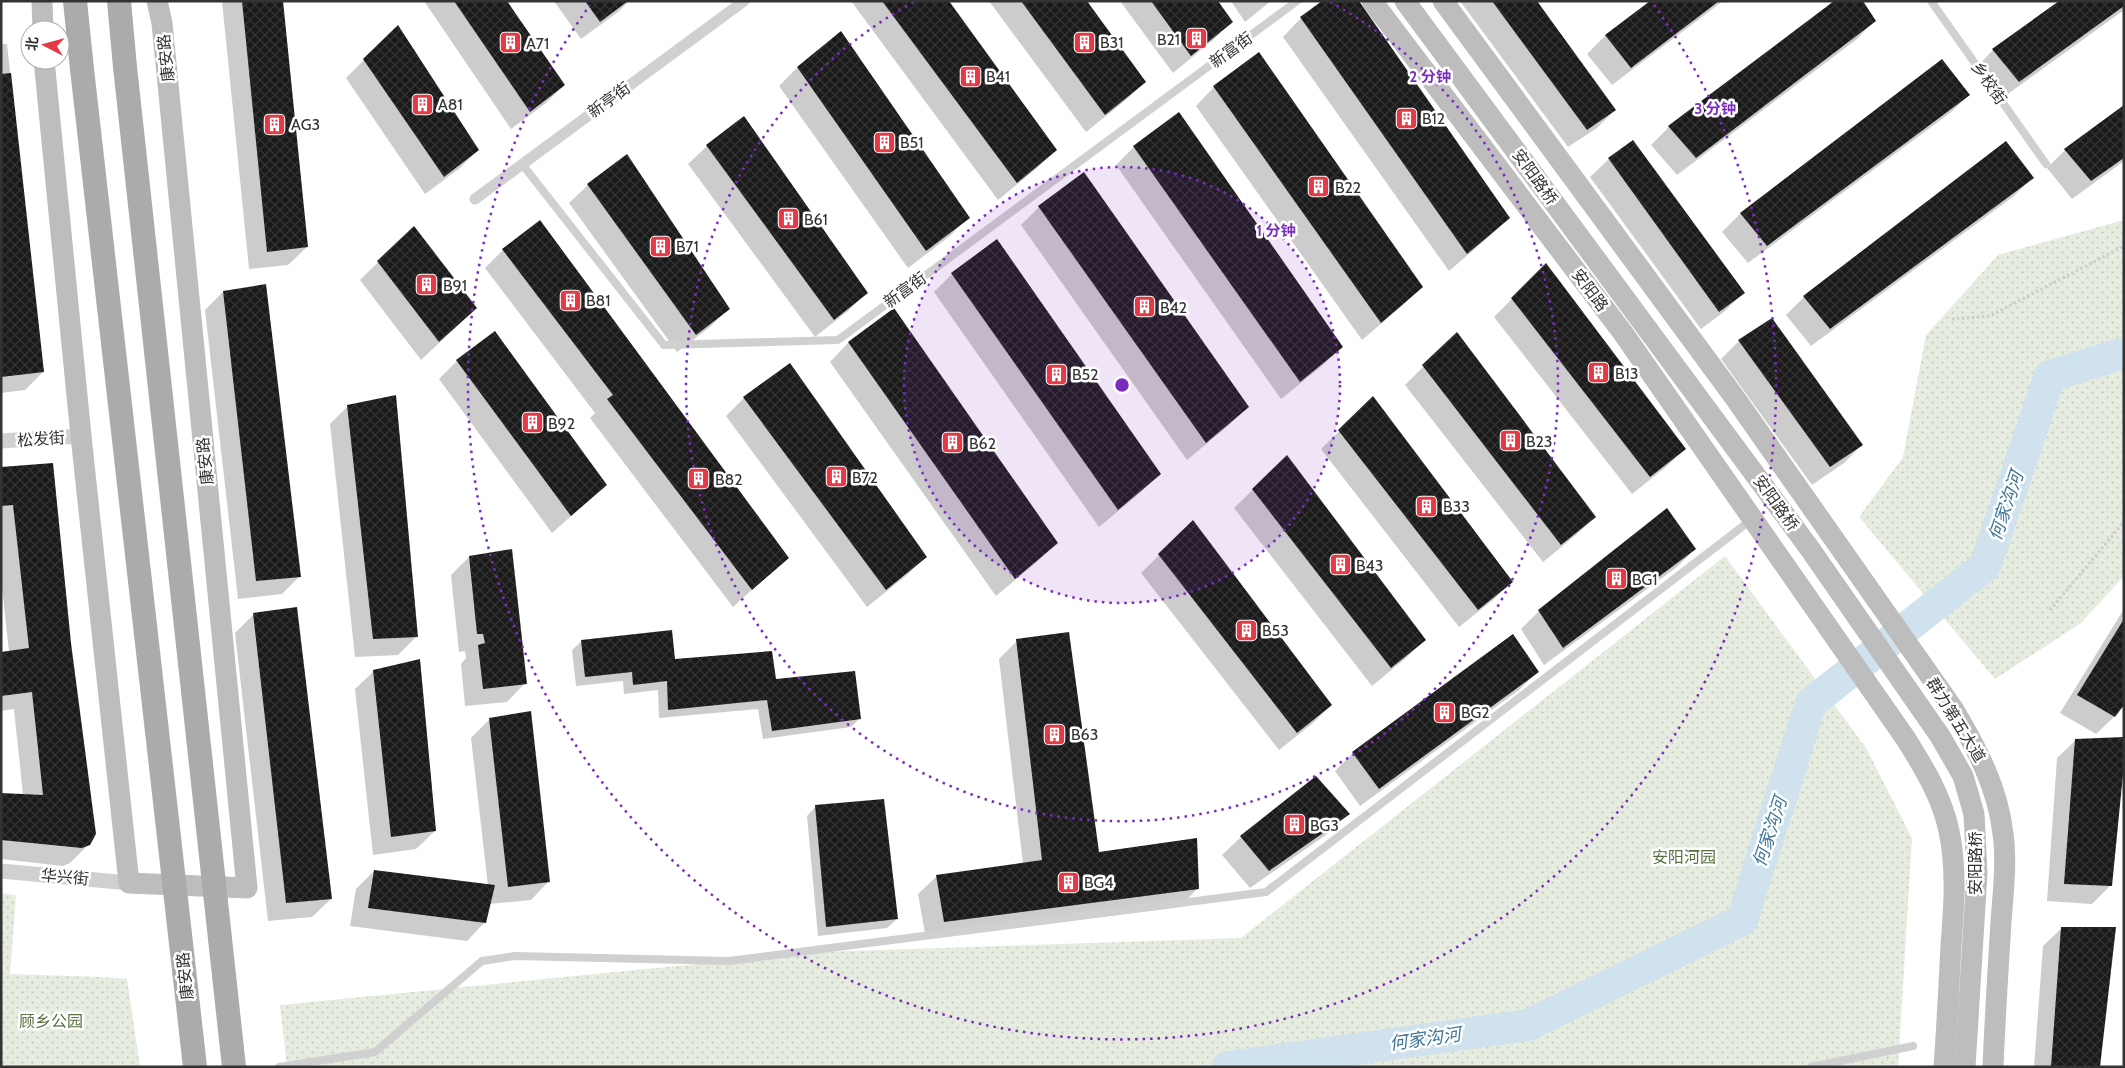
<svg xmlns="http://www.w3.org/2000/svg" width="2125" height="1068" font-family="Cabin,'Noto Sans SC',sans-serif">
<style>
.park{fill:url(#park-dots)}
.shadow{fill:#0003}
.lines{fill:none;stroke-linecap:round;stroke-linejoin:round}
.river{stroke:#cfe2ee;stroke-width:32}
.building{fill:url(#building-cross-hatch)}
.path{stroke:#cdcdcd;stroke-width:3;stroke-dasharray:2.5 2.5;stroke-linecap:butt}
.service{stroke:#d0d0d0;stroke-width:8}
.pedestrian{stroke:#d0d0d0;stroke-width:11}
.minor{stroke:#d0d0d0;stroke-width:15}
.secondary{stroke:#bdbdbd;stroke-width:21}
.primary{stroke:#ababab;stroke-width:24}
.primary-bridge{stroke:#ababab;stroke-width:24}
.ring{fill:none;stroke:#7b2cbf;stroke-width:2.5;stroke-dasharray:2.5 5}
.labels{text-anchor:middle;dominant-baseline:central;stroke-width:5;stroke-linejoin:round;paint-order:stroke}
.poi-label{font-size:16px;fill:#333;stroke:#fff;text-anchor:start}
.street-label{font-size:16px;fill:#333;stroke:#fff}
.park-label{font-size:16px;fill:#56703f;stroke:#fff}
.water-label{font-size:18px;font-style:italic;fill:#3f7597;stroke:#fff}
.centre{fill:#7b2cbf;stroke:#fff;stroke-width:2.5}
.ring-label{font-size:15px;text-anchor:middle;font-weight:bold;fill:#7b2cbf;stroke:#fff;stroke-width:5;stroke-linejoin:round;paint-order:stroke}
</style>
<defs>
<pattern id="park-dots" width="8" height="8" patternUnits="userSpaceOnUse" patternTransform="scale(1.25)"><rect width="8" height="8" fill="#e6ecdf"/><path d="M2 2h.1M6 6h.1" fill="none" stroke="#c6cbc0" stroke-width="1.8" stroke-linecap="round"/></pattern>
<pattern id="building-cross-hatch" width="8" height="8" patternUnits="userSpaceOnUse" patternTransform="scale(1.25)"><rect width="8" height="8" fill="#1a1a1a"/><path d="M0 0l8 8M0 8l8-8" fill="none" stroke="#333"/></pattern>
</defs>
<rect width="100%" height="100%" fill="#fff"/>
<g class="park">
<polygon points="2124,220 2124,576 2081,623 1995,679 1859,517 1903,457 1926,335 1998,255"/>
<polygon points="1725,556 1866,748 1912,838 1898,1067 287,1067 280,1005 820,952 1241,938"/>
<polygon points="1,893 16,895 10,974 101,977 127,979 140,1067 1,1067"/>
</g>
<g class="shadow">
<polygon points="222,1 282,1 307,247 288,265 249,269"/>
<polygon points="424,1 505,1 564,85 546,103 511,129"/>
<polygon points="554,1 629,1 618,12 581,39"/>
<polygon points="851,1 947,1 1056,150 1037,168 998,200"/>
<polygon points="989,1 1086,1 1145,82 1126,100 1086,132"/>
<polygon points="1120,1 1216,1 1231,22 1213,40 1173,73"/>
<polygon points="1231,1 1271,1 1245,22"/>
<polygon points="1460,1 1535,1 1615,110 1597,128 1568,147"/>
<polygon points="1652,1 1723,1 1612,85 1587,54 1605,36"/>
<polygon points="2124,1 2124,10 2001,99 1975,69 1993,50"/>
<polygon points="1301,18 1508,218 1490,236 1449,271 1283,37"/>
<polygon points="1875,20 1857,39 1677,175 1651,145 1669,127"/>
<polygon points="841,32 968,217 950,236 908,268 779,86 797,68"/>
<polygon points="1,44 7,44 43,372 25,390 1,393"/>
<polygon points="364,60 478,150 460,168 425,194 346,78"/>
<polygon points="1942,60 1969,95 1950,113 1748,263 1722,232 1740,214"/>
<polygon points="1214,87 1422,287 1403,305 1362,340 1196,106"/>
<polygon points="2124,107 2124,161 2072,199 2047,168 2065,150"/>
<polygon points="744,118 866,293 848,311 815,337 688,164 707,146"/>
<polygon points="1633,141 1743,293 1725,311 1701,329 1590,177 1609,159"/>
<polygon points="1134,147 1341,347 1323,365 1281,399 1116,165"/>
<polygon points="626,156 728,309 710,327 677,352 569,203 588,185"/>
<polygon points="2032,178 2014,196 1811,346 1786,315 1804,297"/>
<polygon points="1039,207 1247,407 1229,425 1187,460 1021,225"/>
<polygon points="413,228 476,308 421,360 360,280"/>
<polygon points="996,241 1159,474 1141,492 1099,527 934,292 952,274"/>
<polygon points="503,250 787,558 733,607 590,418 595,413 485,268"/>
<polygon points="1546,265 1684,449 1666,467 1632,494 1494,317"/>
<polygon points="223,292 300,576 282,594 238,599 205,310"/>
<polygon points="893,310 1056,543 1038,561 996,596 830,362 848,343"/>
<polygon points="1457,333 1595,517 1576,535 1543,562 1405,385"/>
<polygon points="1739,341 1862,445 1844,463 1812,485 1721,359"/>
<polygon points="457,361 606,485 552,533 439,379"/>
<polygon points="744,398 925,557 907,575 867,607 726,416"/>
<polygon points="1373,398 1511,582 1493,600 1459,627 1321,449"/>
<polygon points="348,406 417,636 398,655 355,657 330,424"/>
<polygon points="1287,457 1424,640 1406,658 1372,686 1234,508"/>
<polygon points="52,464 89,844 70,863 63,866 1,859 1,794 23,795 14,709 1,711 1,653 9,652 1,578 1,468"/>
<polygon points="1193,522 1331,705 1313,723 1279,750 1141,573"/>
<polygon points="1695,549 1677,567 1544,665 1521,629 1539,611"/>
<polygon points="469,557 525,683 507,702 465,706 461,664 466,658 465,651 459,652 451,575"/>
<polygon points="2124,609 2124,703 2115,716 2096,734 2060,713"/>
<polygon points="254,614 331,899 312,917 268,921 235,633"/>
<polygon points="1512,636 1537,672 1519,690 1360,806 1335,771 1353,753"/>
<polygon points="582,641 775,681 860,718 851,727 763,739 758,709 659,718 658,690 624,694 623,681 576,686 572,650"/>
<polygon points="1017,641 1098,853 1198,888 1180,907 926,939 918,894 937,876 1023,864 999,659"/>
<polygon points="374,671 435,831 416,849 373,855 355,689"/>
<polygon points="530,713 549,881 531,900 489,904 485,922 467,941 350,926 356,889 374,871 488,886 471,738 489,720"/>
<polygon points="2076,740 2110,886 2092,904 2047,901 2057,758"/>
<polygon points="1316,777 1348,814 1330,832 1250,888 1222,855 1241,837"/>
<polygon points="816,806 897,919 887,928 818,936 807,816"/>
<polygon points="2062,928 2099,1067 2034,1067 2043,946"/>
</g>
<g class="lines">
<polyline class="river" points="1228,1067 1528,1025 1742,920 1811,703 1985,566 2050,376 2124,353"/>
</g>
<g class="building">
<polygon points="242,1 283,1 308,247 267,252"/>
<polygon points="454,1 507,1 565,85 530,112"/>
<polygon points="585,1 628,1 600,22"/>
<polygon points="882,1 949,1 1057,150 1017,183"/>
<polygon points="1021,1 1087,1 1146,82 1105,115"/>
<polygon points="1151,1 1218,1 1233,22 1191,56"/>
<polygon points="1322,1 1359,1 1510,218 1467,254 1300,17"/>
<polygon points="1492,1 1537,1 1616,110 1587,130"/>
<polygon points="1650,1 1719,1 1631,68 1605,35"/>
<polygon points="1834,1 1863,1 1876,21 1696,158 1668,126"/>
<polygon points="2059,1 2124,1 2124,6 2019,82 1992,49"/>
<polygon points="398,25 479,150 444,177 363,59"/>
<polygon points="841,31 970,218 926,251 797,67"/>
<polygon points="1259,52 1423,287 1381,323 1213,86"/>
<polygon points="1942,59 1970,95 1767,246 1740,213"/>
<polygon points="11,73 44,372 1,377 1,74"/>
<polygon points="2124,105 2124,158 2091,181 2064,149"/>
<polygon points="1179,112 1343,347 1300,382 1133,146"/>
<polygon points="744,116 868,293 834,320 706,145"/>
<polygon points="1633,140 1745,293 1719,312 1608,158"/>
<polygon points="2006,141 2034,178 1830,329 1803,296"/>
<polygon points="627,154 730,309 696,335 587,184"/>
<polygon points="1084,172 1249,407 1206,443 1038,206"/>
<polygon points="540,220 789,558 752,590 607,399 613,395 502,249"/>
<polygon points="414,226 477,308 439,342 377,261"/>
<polygon points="997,239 1161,474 1118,510 951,273"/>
<polygon points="1546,263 1686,449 1650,477 1511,298"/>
<polygon points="266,284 301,577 256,581 223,291"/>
<polygon points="894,308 1058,543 1015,579 848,342"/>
<polygon points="1772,318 1863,445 1830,467 1738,340"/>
<polygon points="495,331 607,485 571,516 456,360"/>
<polygon points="1457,332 1596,517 1561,545 1422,365"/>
<polygon points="790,363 927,557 886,590 743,397"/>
<polygon points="396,395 418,637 373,639 347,405"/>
<polygon points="1373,396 1513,582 1478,610 1338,430"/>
<polygon points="1287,455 1426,640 1391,668 1252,489"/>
<polygon points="53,463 71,643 96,834 90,845 82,848 1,840 1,793 43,795 32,692 1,696 1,652 29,648 13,505 1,506 1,467"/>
<polygon points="1667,508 1696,549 1563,648 1538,610"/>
<polygon points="1193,520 1332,705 1297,733 1158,554"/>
<polygon points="512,549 527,684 483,689 478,645 485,643 483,634 477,634 469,556"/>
<polygon points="297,607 332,899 286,903 253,613"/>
<polygon points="2124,619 2124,705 2115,717 2077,695"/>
<polygon points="672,630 675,659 772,651 776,679 855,671 861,719 772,731 767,700 668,710 667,681 633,685 632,672 585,677 581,640"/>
<polygon points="1069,632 1099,852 1197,838 1199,889 944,922 936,875 1042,860 1016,639"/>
<polygon points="1513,634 1539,672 1379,789 1352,752"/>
<polygon points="420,659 436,831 391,837 373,670"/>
<polygon points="531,711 550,882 508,887 489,718"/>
<polygon points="2124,737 2124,764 2112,886 2064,884 2075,739"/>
<polygon points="1316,776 1350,814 1269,871 1240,836"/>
<polygon points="884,799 898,919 826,927 815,805"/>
<polygon points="374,870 495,885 486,923 368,908"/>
<polygon points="2061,927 2116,927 2100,1067 2051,1067"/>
</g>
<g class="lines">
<g class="path">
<polyline points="1952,319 1990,316 2124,246"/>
<polyline points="2050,610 2124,522"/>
</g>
<g class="service">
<polyline points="1931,1 2046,164"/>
<polyline points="522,164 664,345 838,340 1297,1"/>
<polyline points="279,1067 375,1052 482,961 515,956 729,961 1266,892 1751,520"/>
<polyline points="1811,1067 1913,1046"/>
</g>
<polyline class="pedestrian" points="475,199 744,1"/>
<g class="minor">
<polyline points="1,441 81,436"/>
<polyline points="1,871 129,883"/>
</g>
<g class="secondary">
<polyline points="42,1 43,30"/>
<path d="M1372 1 1623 333 1906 739C1924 768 1942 797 1949 831 1957 869 1954 908 1951 945 1949 986 1947 1026 1944 1067"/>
<polyline points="1405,1 1810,549 1940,736 1963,776 1974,814 1977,873 1965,1067"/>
<path d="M1443 1 1735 398 1954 710C1977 749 1998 788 2003 834 2007 862 2003 893 2001 922 1998 970 1995 1018 1993 1067"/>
<polyline points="44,60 81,436 129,883 247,888 162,23 157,1"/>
</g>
<g class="primary">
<polyline points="75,1 82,69"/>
<polyline points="119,1 125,67"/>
</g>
<g class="primary-bridge">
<polyline points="125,67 234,1067"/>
<polyline points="82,69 195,1067"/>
</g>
</g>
<circle cx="1122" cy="385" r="218" fill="#7b2cbf" fill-opacity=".12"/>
<g class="ring">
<circle cx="1122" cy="385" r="218"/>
<path d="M1330 2A436 436 0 1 1 914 2"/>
<path d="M1654 5A654 654 0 1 1 590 5"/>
</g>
<defs>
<symbol id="building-square" viewBox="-11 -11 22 22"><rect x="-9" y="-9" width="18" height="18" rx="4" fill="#e63946" stroke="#fff"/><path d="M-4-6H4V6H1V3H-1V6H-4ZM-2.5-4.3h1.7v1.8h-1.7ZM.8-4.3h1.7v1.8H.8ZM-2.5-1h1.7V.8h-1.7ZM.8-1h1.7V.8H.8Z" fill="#fff"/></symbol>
</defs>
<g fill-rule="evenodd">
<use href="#building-square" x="1184" y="26" width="25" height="25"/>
<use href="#building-square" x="1072" y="30" width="25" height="25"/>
<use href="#building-square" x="498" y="30" width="25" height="25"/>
<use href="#building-square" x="958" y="64" width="25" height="25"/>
<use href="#building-square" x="410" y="92" width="25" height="25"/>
<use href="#building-square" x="1394" y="106" width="25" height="25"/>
<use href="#building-square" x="262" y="112" width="25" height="25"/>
<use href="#building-square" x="872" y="130" width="25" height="25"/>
<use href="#building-square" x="1306" y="174" width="25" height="25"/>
<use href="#building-square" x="776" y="206" width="25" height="25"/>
<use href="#building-square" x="648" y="234" width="25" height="25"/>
<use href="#building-square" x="414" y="272" width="25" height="25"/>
<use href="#building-square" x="558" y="288" width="25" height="25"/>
<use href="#building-square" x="1132" y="294" width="25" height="25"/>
<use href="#building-square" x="1586" y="360" width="25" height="25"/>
<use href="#building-square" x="1044" y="362" width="25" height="25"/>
<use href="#building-square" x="520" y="410" width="25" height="25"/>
<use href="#building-square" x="1498" y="428" width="25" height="25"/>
<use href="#building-square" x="940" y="430" width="25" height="25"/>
<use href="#building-square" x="824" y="464" width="25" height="25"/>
<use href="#building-square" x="686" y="466" width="25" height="25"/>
<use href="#building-square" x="1414" y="494" width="25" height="25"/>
<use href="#building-square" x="1328" y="552" width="25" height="25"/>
<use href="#building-square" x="1604" y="566" width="25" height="25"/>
<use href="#building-square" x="1234" y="618" width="25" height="25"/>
<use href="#building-square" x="1432" y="700" width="25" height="25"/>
<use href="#building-square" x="1042" y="722" width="25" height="25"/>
<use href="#building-square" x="1282" y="812" width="25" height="25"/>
<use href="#building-square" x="1056" y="870" width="25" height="25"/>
</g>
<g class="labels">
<g class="poi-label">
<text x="1180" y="39" text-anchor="end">B21</text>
<text x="1100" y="42">B31</text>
<text x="526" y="43">A71</text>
<text x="986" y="76">B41</text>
<text x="438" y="104">A81</text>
<text x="1422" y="118">B12</text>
<text x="291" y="124">AG3</text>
<text x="900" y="142">B51</text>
<text x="1335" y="187">B22</text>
<text x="804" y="219">B61</text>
<text x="676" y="246">B71</text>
<text x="443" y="285">B91</text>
<text x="586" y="300">B81</text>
<text x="1160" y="307">B42</text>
<text x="1615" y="373">B13</text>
<text x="1072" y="374">B52</text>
<text x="548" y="423">B92</text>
<text x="1526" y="441">B23</text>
<text x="969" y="443">B62</text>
<text x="852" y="477">B72</text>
<text x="715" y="479">B82</text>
<text x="1443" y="506">B33</text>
<text x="1356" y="565">B43</text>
<text x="1632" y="579">BG1</text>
<text x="1262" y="630">B53</text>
<text x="1461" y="712">BG2</text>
<text x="1071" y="734">B63</text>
<text x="1310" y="825">BG3</text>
<text x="1084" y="882">BG4</text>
</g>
<g class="street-label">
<text transform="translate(1231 50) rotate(-36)">新富街</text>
<text transform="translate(166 58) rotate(-96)">康安路</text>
<text transform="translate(1989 83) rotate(55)">乡校街</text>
<text transform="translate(609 100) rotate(-36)">新亭街</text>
<text transform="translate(1535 177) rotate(54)">安阳路桥</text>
<text transform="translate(905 290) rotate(-36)">新富街</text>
<text transform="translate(1590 290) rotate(53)">安阳路</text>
<text transform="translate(41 439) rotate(-4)">松发街</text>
<text transform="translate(205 461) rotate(-96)">康安路</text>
<text transform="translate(1776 503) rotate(54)">安阳路桥</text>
<text transform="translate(1956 720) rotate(58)">群力第五大道</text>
<text transform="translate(1975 863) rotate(-90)">安阳路桥</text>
<text transform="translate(65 877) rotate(5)">华兴街</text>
<text transform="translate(185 976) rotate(-96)">康安路</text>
</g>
<g class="park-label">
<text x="1684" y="857">安阳河园</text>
<text x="51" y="1021">顾乡公园</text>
</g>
<g class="water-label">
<text transform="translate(2006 506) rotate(-71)">何家沟河</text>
<text transform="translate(1770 832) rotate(-72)">何家沟河</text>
<text transform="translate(1425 1039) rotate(-8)">何家沟河</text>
</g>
</g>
<circle cx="1122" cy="385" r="8" class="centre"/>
<g class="ring-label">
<text x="1430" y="82">2 分钟</text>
<text x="1715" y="114">3 分钟</text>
<text x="1276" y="236">1 分钟</text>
</g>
<rect width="2125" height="1068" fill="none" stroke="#333333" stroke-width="5"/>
<g transform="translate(45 45) rotate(276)"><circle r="24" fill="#ffffff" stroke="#adadad"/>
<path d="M0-4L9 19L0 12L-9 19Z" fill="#e63946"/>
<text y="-8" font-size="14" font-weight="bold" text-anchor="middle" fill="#333333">北</text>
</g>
</svg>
